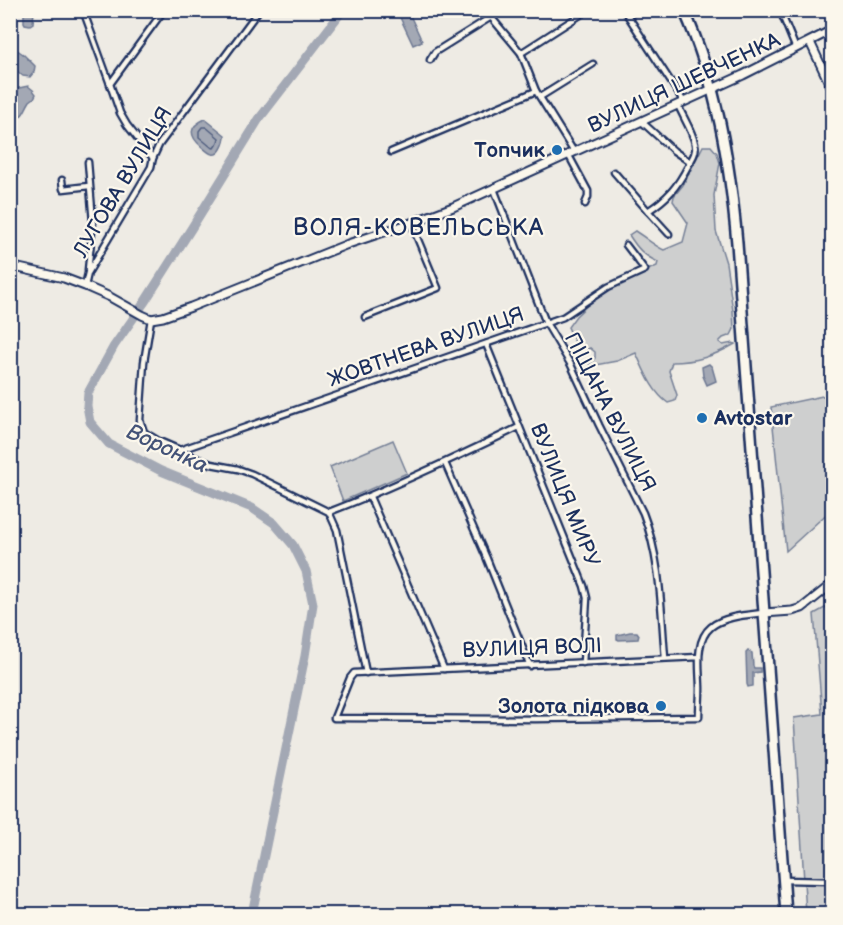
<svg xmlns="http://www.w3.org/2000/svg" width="843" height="925" font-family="'Balsamiq Sans',sans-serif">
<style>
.green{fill:#cecfcf;stroke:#747f96;stroke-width:1.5}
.water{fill:#a3a8b4;stroke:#6d7892;stroke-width:1.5}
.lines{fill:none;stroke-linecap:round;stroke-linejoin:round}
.shore{stroke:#515f80;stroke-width:1.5}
.river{stroke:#a3a8b4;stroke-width:9}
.street-casing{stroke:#1b2f5e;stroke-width:9}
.secondary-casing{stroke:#1b2f5e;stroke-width:11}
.highway-casing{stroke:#1b2f5e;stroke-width:14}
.street{stroke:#fbf7ec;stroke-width:4.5}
.secondary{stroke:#fbf7ec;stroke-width:7}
.highway{stroke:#fbf7ec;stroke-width:9}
.poi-dot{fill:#1f6fb2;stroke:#fbf7ec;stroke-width:2}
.labels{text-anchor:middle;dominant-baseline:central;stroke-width:4.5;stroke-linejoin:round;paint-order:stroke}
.street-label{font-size:21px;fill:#1b2f5e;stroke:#fbf7ec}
.poi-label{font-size:21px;font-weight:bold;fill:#1b2f5e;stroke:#fbf7ec;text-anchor:end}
.water-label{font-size:22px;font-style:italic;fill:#445378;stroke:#fbf7ec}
.quarter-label{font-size:24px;letter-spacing:1.5px;fill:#1b2f5e;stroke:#fbf7ec}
</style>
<rect width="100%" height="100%" fill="#eeebe4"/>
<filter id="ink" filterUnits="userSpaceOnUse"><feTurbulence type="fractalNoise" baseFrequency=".0167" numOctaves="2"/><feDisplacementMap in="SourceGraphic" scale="12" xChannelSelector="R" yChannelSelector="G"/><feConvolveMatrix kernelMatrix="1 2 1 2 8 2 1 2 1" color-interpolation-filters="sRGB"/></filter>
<g filter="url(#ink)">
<g class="green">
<path d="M703 146H711L717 153 720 163 714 195 716 231 726 263 733 311 734 329 731 335 723 338 719 342 723 345 733 343 735 344C714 356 696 362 672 362L669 371 677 395 675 401 668 403C652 392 644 370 636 353L617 361 590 366 589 364 595 358V352L590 348 582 352 577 347 568 327 576 316 605 289 657 266 658 262C644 256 637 248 629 235L635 231C645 237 653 245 664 250L683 242 688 223 673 201 674 196 683 185Z"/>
<polygon points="832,394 832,509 786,551 771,407"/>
<polygon points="393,440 407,473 343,501 330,467"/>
<polygon points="832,604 832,914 806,914 794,718 822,714 814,614"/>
</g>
<g class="water">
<polygon points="24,11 34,11 33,23 30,25 25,24 24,22"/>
<polygon points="397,11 408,11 422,41 413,45"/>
<polygon points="10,45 23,54 35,66 34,72 30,77 23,76 11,66"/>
<path d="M28 86 33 90 36 94 34 98 30 101C23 112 25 117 11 119V93L19 88Z"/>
<path d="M205 119 225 135C225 141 224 144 221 149 215 159 209 153 202 147 189 136 188 127 205 119Z"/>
<polygon points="709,364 712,367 716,381 707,385 703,376 702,367"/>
<polygon points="630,632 637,632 639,635 638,639 619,640 617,639 617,635"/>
<polygon points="748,651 752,653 753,666 754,668 760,668 760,672 753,673 753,686 748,687 747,684 746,653"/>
</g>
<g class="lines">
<polygon class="shore" points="202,127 206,127 219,138 218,142 214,148 211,147 199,137 199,131"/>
<polyline class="river" points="252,914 305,656 313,604 306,571 293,545 274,523 252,508 161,471 109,444 90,422 87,406 88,393 114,346 144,303 191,229 259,119 343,10"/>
<defs>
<g id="street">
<polyline points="83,10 110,84"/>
<polyline points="624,10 684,102"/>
<polyline points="780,10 796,49"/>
<polyline points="521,53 588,10"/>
<polyline points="430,60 435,52 491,17 521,53 536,91 574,152"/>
<polyline points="540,97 593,64"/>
<polyline points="642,122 674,151 690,162"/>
<polyline points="391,152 536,91"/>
<polyline points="568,154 588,191 588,197 585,204"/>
<polyline points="153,158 127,125 120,113 110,84 164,10"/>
<polyline points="88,162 93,222 88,270"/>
<path d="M614 172 648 211C668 198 677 187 688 166 692 159 697 152 695 144 693 132 683 117 678 105"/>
<polyline points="62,180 63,189 89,186"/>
<path d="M494 189 546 323 571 365 599 425 643 513C661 559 661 610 665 658"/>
<polyline points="648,211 669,234"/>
<polyline points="85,286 88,273 151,167 153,158 159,145 259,10"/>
<polyline points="365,317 438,288 411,223"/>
<polyline points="151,319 144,362 140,420 144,432 159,441 180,450 196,458 211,464 238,469 252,474 329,512 337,530 366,673"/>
<polyline points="486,344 584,586 587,598 583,663"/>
<polyline points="180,450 563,317 608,287 645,270 626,245"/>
<polyline points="445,463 487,559 530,666"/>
<polyline points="370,497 444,669"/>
<path d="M329 512C394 487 457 457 519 427"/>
<path d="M699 657 354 673 350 678 334 718 535 719 699 717C699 708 700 698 700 689 700 670 694 641 711 627 724 616 748 615 764 613"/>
<polyline points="784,880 832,881"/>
</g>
<g id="secondary">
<polyline points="810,42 832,89"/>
<polyline points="10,266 64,278 85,286 110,297 142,315 151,319 163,317 191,307 348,244 411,223 453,207 743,75 832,30"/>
<polyline points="764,613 792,611 802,608 832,584"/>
</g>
<path id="highway" d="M684 10C717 84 730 163 737 243L786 914"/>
</defs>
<use href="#street" class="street-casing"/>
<use href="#secondary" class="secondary-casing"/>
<use href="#highway" class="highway-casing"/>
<use href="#street" class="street"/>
<use href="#secondary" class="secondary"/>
<use href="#highway" class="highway"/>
</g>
</g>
<g class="poi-dot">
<circle cx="557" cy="150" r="6"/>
<circle cx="702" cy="418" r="6"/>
<circle cx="661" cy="706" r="6"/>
</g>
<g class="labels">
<g class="street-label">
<text transform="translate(684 83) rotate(-25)">ВУЛИЦЯ ШЕВЧЕНКА</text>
<text transform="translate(123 182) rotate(-59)">ЛУГОВА ВУЛИЦЯ</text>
<text transform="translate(426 347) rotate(-19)">ЖОВТНЕВА ВУЛИЦЯ</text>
<text transform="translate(610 412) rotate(63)">ПІЩАНА ВУЛИЦЯ</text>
<text transform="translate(565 495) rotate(68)">ВУЛИЦЯ МИРУ</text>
<text transform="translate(532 648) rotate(-2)">ВУЛИЦЯ ВОЛІ</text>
</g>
<g class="poi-label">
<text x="545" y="150">Топчик</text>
<text x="714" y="418" text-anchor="start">Avtostar</text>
<text x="649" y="706">Золота підкова</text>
</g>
<g class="water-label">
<text transform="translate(167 449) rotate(25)">Воронка</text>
</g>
<g class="quarter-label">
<text x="419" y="227">ВОЛЯ-КОВЕЛЬСЬКА</text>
</g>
</g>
<rect width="843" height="925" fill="none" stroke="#fbf7ec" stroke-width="36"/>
<rect x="18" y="18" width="807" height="889" fill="none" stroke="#1b2f5e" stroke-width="2" filter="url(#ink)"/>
</svg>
